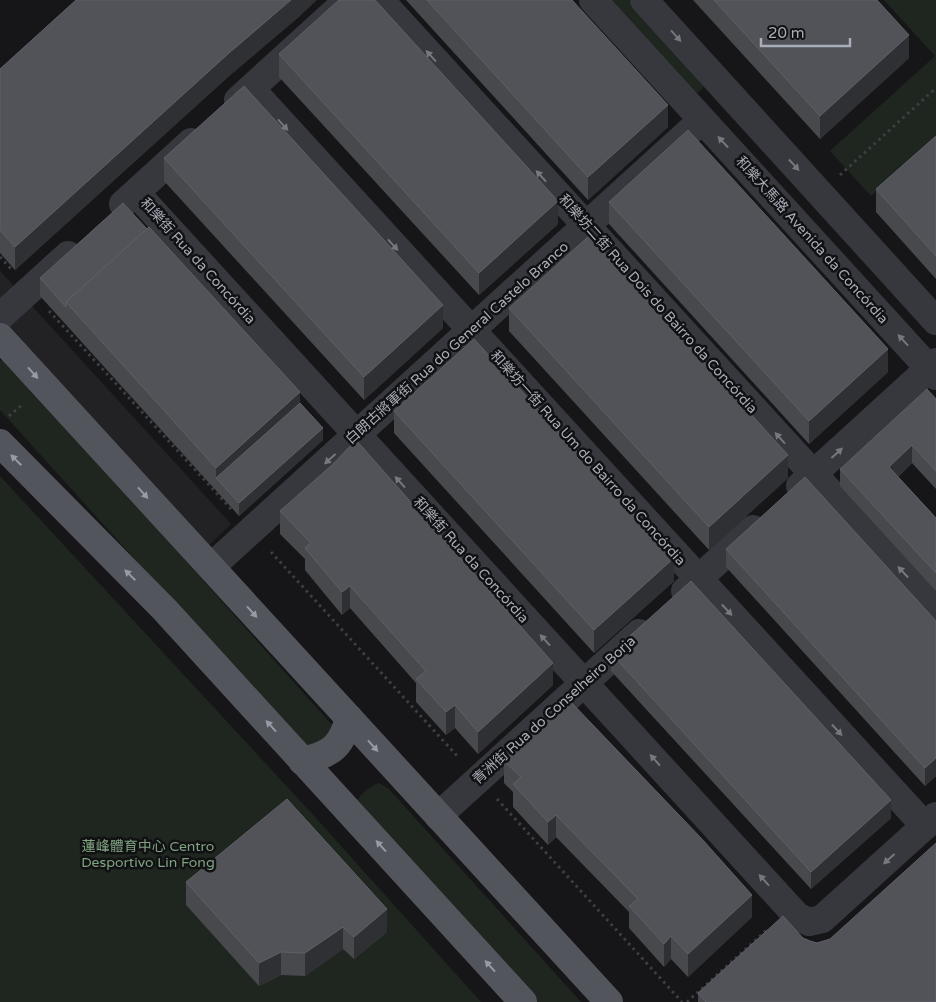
<svg xmlns="http://www.w3.org/2000/svg" width="936" height="1002" font-family="'Varela Round','Noto Sans SC',sans-serif">
<style>
.built{fill:#222225}
.green{fill:#1e261f}
.lines{fill:none;stroke-linecap:round;stroke-linejoin:round}
.path{stroke:#3d3f44;stroke-width:3;stroke-dasharray:2.5 4;stroke-linecap:butt}
.minor{stroke:#37383d;stroke-width:28}
.major{stroke:#53555c;stroke-width:28}
.wall{fill:#47494d}
.shaded-wall{fill:#2f3033}
.building{fill:#525359;stroke:#5f6168}
.oneway{fill:#757881}
.oneway2{fill:#979ba6}
.labels{text-anchor:middle;dominant-baseline:central;stroke-width:5;stroke-linejoin:round;paint-order:stroke}
.street-label{font-size:14px;fill:#a8adb8;stroke:#111113}
.park-label{font-size:14px;fill:#7fa381;stroke:#111113}
</style>
<rect width="100%" height="100%" fill="#161618"/>
<polygon class="built" points="0,271 231,524 206,548 0,321"/>
<g class="green">
<polygon points="610,0 629,0 703,80 704,86 701,90 697,93 692,91"/>
<polygon points="884,0 936,0 936,137 871,196 830,151 935,56"/>
<polygon points="2,360 7,360 332,725 333,734 308,751 0,410 0,361"/>
<polygon points="0,476 316,818 481,1002 0,1002"/>
<path d="M379 783 388 788 581 1002H536L356 803C360 794 370 786 379 783Z"/>
</g>
<g class="lines">
<g class="path">
<polyline points="840,175 936,88"/>
<polyline points="0,257 11,269"/>
<polyline points="49,311 233,511"/>
<polyline points="9,416 23,404"/>
<polyline points="271,552 459,758"/>
<polyline points="497,799 682,1002"/>
<polyline points="687,1002 769,928"/>
</g>
<g class="minor">
<polyline points="380,0 936,608"/>
<polyline points="593,0 936,376"/>
<polyline points="644,0 936,321"/>
<polyline points="251,89 925,826"/>
<polyline points="238,100 348,0"/>
<polyline points="136,193 797,916 809,922 822,919 936,816"/>
<polyline points="123,204 191,142"/>
<polyline points="0,317 68,255"/>
<polyline points="800,486 936,362"/>
<polyline points="211,567 702,120"/>
<polyline points="685,591 753,529"/>
<polyline points="438,816 639,633"/>
</g>
<g class="major">
<polyline points="0,337 609,1002"/>
<polyline points="0,443 165,610 523,1002"/>
<path d="M302 761C331 755 342 746 349 718"/>
</g>
</g>
<g class="wall">
<polygon points="406,0 572,0 668,127 588,200"/>
<polygon points="693,0 877,0 909,58 820,139"/>
<polygon points="301,15 229,76 15,270 0,253 0,69"/>
<polygon points="279,54 558,224 479,295 279,77"/>
<polygon points="936,136 936,279 876,212 876,189"/>
<polygon points="164,158 443,328 364,400 164,181"/>
<polygon points="609,202 888,372 809,444 609,224"/>
<polygon points="40,278 300,403 323,440 239,516 40,296"/>
<polygon points="509,308 788,478 709,550 509,331"/>
<polygon points="936,399 936,489 912,463 898,477 936,518 936,591 840,486 840,469"/>
<polygon points="394,411 674,581 594,653 394,433"/>
<polygon points="280,511 553,685 478,754 455,728 446,735 416,702 416,683 350,608 342,615 305,570 305,559 280,534"/>
<polygon points="726,549 936,621 936,776 925,786 726,567"/>
<polygon points="611,653 891,818 811,889 611,671"/>
<polygon points="504,761 752,917 688,977 671,959 664,967 629,928 629,912 556,837 548,845 513,807 513,792 504,783"/>
<polygon points="186,882 387,932 354,959 343,949 305,976 281,975 259,986 186,905"/>
<polygon points="803,938 810,941 817,943 830,939 936,1002 698,1002 698,993"/>
</g>
<g class="shaded-wall">
<polygon points="291,0 317,0 301,15 229,76 15,270 15,247 229,53"/>
<polygon points="909,35 909,58 820,139 820,116"/>
<polygon points="668,105 668,127 588,200 588,177"/>
<polygon points="558,201 558,224 479,295 479,273"/>
<polygon points="443,305 443,328 364,400 364,377"/>
<polygon points="888,349 888,372 809,444 809,421"/>
<polygon points="300,392 300,415 216,478 216,468"/>
<polygon points="323,428 323,440 239,516 239,503"/>
<polygon points="912,445 912,463 889,485 889,467"/>
<polygon points="788,455 788,478 709,550 709,527"/>
<polygon points="674,558 674,581 594,653 594,630"/>
<polygon points="350,586 350,608 342,615 342,592"/>
<polygon points="553,663 553,685 478,754 478,732"/>
<polygon points="455,705 455,728 446,735 446,712"/>
<polygon points="936,758 936,776 925,786 925,768"/>
<polygon points="891,800 891,818 811,889 811,872"/>
<polygon points="556,815 556,837 548,845 548,822"/>
<polygon points="752,895 752,917 688,977 688,954"/>
<polygon points="387,909 387,932 354,959 354,937"/>
<polygon points="343,927 343,949 305,976 305,953"/>
<polygon points="671,936 671,959 664,967 664,944"/>
<polygon points="281,952 281,975 259,986 259,963"/>
</g>
<g class="building">
<polygon points="76,0 291,0 229,53 15,247 0,230 0,69"/>
<polygon points="339,0 375,0 558,201 479,273 279,54"/>
<polygon points="427,0 572,0 668,105 588,177"/>
<polygon points="714,0 877,0 909,35 820,116"/>
<polygon points="244,86 443,305 364,377 164,158"/>
<polygon points="688,130 888,349 809,421 609,202"/>
<polygon points="936,136 936,256 876,189"/>
<polygon points="123,203 147,229 66,302 66,307 40,278"/>
<polygon points="149,227 300,392 216,468 66,302"/>
<polygon points="589,236 788,455 709,527 509,308"/>
<polygon points="474,339 674,558 594,630 394,411"/>
<polygon points="927,389 936,399 936,471 912,445 889,467 936,518 936,573 840,469"/>
<polygon points="300,403 323,428 239,503 216,478"/>
<polygon points="356,440 553,663 478,732 455,705 446,712 416,679 426,671 350,586 342,592 305,548 311,543 280,511 332,465"/>
<polygon points="805,477 936,621 936,758 925,768 726,549"/>
<polygon points="691,581 891,800 811,872 611,653"/>
<polygon points="569,700 702,839 752,895 688,954 671,936 664,944 629,906 638,899 556,815 548,822 513,784 521,777 504,761"/>
<polygon points="287,799 387,909 354,937 343,927 305,953 281,952 259,963 186,882"/>
<polygon points="936,843 936,1002 706,1002 698,993 783,916 803,938 810,941 817,943 830,939"/>
</g>
<defs><path id="oneway-solid" d="M-6-.8H1V-3.2L6.5 0L1 3.2V.8H-6Z" transform="scale(1.25)"/></defs>
<g class="oneway">
<use href="#oneway-solid" transform="translate(676 36) rotate(48)"/>
<use href="#oneway-solid" transform="translate(431 56) rotate(-132)"/>
<use href="#oneway-solid" transform="translate(283 125) rotate(48)"/>
<use href="#oneway-solid" transform="translate(723 142) rotate(-133)"/>
<use href="#oneway-solid" transform="translate(794 165) rotate(47)"/>
<use href="#oneway-solid" transform="translate(541 176) rotate(-132)"/>
<use href="#oneway-solid" transform="translate(393 245) rotate(48)"/>
<use href="#oneway-solid" transform="translate(903 340) rotate(-132)"/>
<use href="#oneway-solid" transform="translate(780 438) rotate(-132)"/>
<use href="#oneway-solid" transform="translate(837 453) rotate(-42)"/>
<use href="#oneway-solid" transform="translate(330 459) rotate(138)"/>
<use href="#oneway-solid" transform="translate(400 482) rotate(-132)"/>
<use href="#oneway-solid" transform="translate(903 572) rotate(-133)"/>
<use href="#oneway-solid" transform="translate(727 610) rotate(47)"/>
<use href="#oneway-solid" transform="translate(545 640) rotate(-132)"/>
<use href="#oneway-solid" transform="translate(837 730) rotate(47)"/>
<use href="#oneway-solid" transform="translate(655 760) rotate(-132)"/>
<use href="#oneway-solid" transform="translate(889 859) rotate(138)"/>
<use href="#oneway-solid" transform="translate(764 880) rotate(-132)"/>
</g>
<g class="oneway2">
<use href="#oneway-solid" transform="translate(33 373) rotate(48)"/>
<use href="#oneway-solid" transform="translate(16 460) rotate(-135)"/>
<use href="#oneway-solid" transform="translate(143 493) rotate(48)"/>
<use href="#oneway-solid" transform="translate(130 575) rotate(-135)"/>
<use href="#oneway-solid" transform="translate(252 612) rotate(48)"/>
<use href="#oneway-solid" transform="translate(271 726) rotate(-132)"/>
<use href="#oneway-solid" transform="translate(373 746) rotate(48)"/>
<use href="#oneway-solid" transform="translate(381 846) rotate(-132)"/>
<use href="#oneway-solid" transform="translate(490 966) rotate(-132)"/>
</g>
<g class="labels">
<g class="street-label">
<text transform="translate(812 240) rotate(48)">和樂大馬路 Avenida da Concórdia</text>
<text transform="translate(198 261) rotate(48)">和樂街 Rua da Concórdia</text>
<text transform="translate(658 304) rotate(48)">和樂坊二街 Rua Dois do Bairro da Concórdia</text>
<text transform="translate(457 343) rotate(-42)">白朗古將軍街 Rua do General Castelo Branco</text>
<text transform="translate(588 458) rotate(48)">和樂坊一街 Rua Um do Bairro da Concórdia</text>
<text transform="translate(471 560) rotate(48)">和樂街 Rua da Concórdia</text>
<text transform="translate(554 710) rotate(-42)">青洲街 Rua do Conselheiro Borja</text>
</g>
<g class="park-label">
<text x="148" y="846">蓮峰體育中心 Centro<tspan x="148" dy="16">Desportivo Lin Fong</tspan></text>
</g>
</g>
<path d="M761 38v8h89v-8" fill="none" stroke="#a8adb8" stroke-width="2.5"/>
<text x="768" y="38" font-size="15" fill="#a8adb8" stroke="#111113" stroke-width="4" paint-order="stroke">20 m</text>
</svg>
